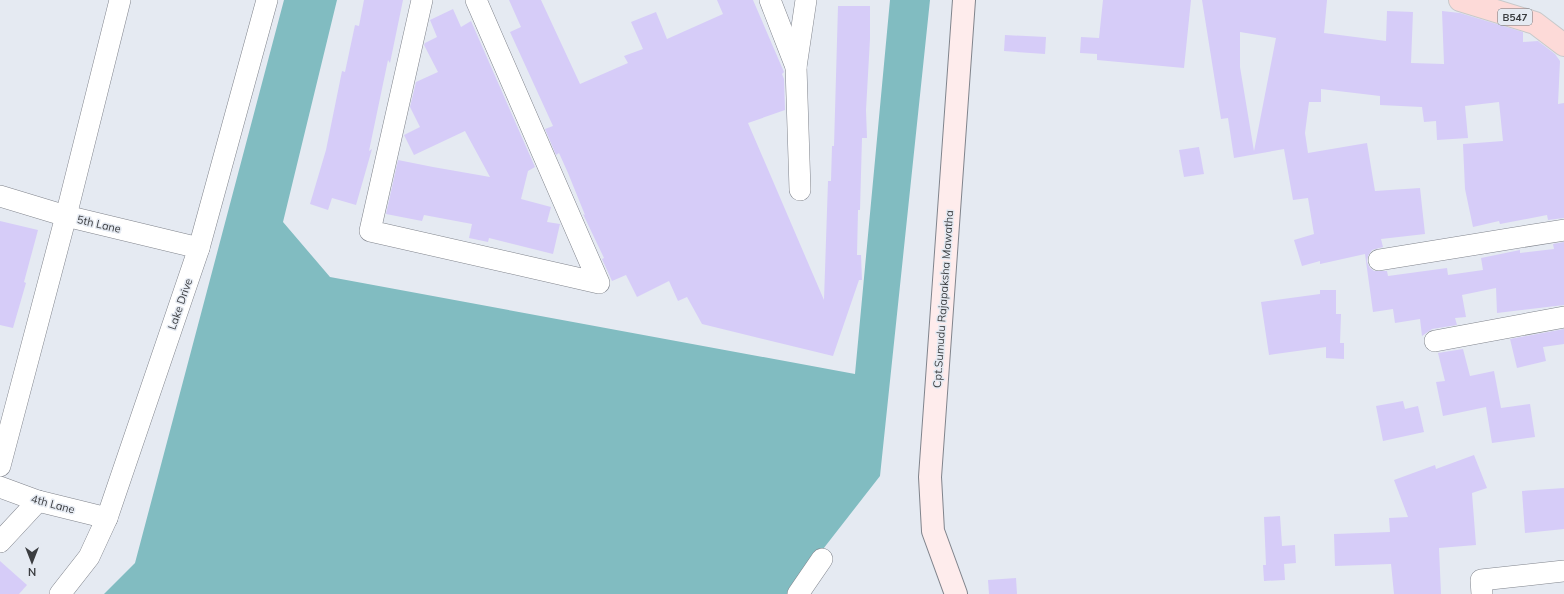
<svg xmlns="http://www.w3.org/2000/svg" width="1564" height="594" font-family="Mulish,sans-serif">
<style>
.water{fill:#81bcc1}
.building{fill:#d6ccf8;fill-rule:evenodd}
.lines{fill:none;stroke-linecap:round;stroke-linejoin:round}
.minor-casing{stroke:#80848c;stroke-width:22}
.secondary-casing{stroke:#80848c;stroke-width:24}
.primary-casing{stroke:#c8c9ca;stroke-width:24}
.minor{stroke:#fff;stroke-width:21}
.secondary{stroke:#feecec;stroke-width:22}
.primary{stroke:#fddad8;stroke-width:22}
.labels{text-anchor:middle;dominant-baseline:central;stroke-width:3;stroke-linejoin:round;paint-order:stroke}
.shield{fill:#e5eaf2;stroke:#6e7175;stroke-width:1}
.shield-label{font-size:10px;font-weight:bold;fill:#3b3d40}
.street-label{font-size:11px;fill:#3b3d40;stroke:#e5eaf2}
</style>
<rect width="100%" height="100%" fill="#e5eaf2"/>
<polygon class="water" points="284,0 337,0 283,222 330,277 855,374 890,0 930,0 880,476 788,594 104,594 135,563"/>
<g class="building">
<polygon points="364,0 403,0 390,63 388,60 369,151 372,149 356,205 332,198 328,210 310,204 326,150 342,71 345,72 355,25 359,26"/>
<polygon points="509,0 541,0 580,84 628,63 624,56 643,49 631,22 656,12 667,39 723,14 717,0 753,0 784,72 782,74 784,79 785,110 748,123 824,300 828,181 831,181 832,146 834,146 838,6 870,6 870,39 866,110 867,138 862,138 860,210 858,210 857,255 861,255 862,280 859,280 833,356 702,324 687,297 678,301 669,281 637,297 626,275 612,281 602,259 604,258 583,214 585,215 568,173 559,153 556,155 545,129 553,126 510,32 521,27"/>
<polygon points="1103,0 1191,0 1184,68 1097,60 1097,54 1080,53 1081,37 1099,38"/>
<path d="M1202 0H1327L1324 33 1386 41 1387 11 1413 12 1411 63 1444 64 1442 11 1460 13 1523 32V42L1538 41 1555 54 1560 61 1558 104 1564 103V218L1548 220 1547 215 1500 224 1499 221 1473 227 1465 189 1463 144 1503 141 1499 102 1465 106 1468 138 1437 140 1436 121 1424 122 1422 107 1380 105V96L1321 89V102H1309L1305 133 1308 153 1367 143 1375 191 1420 188 1425 234 1381 239 1383 247 1372 250 1368 256 1367 262 1370 268 1374 271H1387L1388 276 1447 268 1448 275 1483 270 1481 258 1520 250V253L1554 249 1553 244 1564 242V305L1497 313 1496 288 1462 295 1466 317 1455 318 1457 325 1432 329 1422 336 1420 319 1395 323 1393 309 1373 312 1365 254 1320 264V261L1302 266 1294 240 1314 234 1308 198 1293 200 1284 149 1234 158 1228 118 1221 119ZM1240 32 1276 38 1254 151 1240 67Z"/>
<polygon points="453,9 461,27 471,21 535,167 528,171 521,199 551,207 547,222 560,224 553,254 489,238 488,242 469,238 472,224 424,215 422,221 386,214 398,160 433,167 490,177 465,131 414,155 404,135 420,127 410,107 416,82 438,72 424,45 425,43 437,37 430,20"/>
<polygon points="1005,35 1046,37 1045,54 1004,51"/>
<polygon points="1199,147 1204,174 1184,177 1179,150"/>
<polygon points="0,221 38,230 24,282 26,283 13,328 0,325"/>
<polygon points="1320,290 1336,290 1336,314 1341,314 1340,343 1344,343 1344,359 1326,358 1326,347 1269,355 1261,302 1320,294"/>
<polygon points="1564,329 1564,344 1543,347 1546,361 1517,368 1510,339"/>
<polygon points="1463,349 1470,376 1494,371 1501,408 1530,404 1535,437 1492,443 1486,407 1443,416 1436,382 1445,381 1438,353"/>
<polygon points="1403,401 1405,409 1418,406 1424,432 1383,441 1376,406"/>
<polygon points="1474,455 1487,488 1472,493 1476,545 1439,548 1441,594 1394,594 1391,564 1335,566 1334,534 1390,532 1389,518 1408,517 1394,480 1435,465 1436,469"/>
<polygon points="1564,488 1564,529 1525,533 1522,491"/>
<polygon points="1280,516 1282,546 1295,545 1296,563 1284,564 1285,580 1264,581 1263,565 1266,565 1264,517"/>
<polygon points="0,561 27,585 19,594 0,594"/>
<polygon points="1016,578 1017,594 989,594 988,580"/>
</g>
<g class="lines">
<defs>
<g id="minor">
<polyline points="422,0 370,231 599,283 476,0"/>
<polyline points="770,0 796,67 800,190"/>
<polyline points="796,67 806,0"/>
<polyline points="0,196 66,216 199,248"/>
<polyline points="1379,260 1564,230"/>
<polyline points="1435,341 1564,317"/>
<polyline points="0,466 66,216 120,0"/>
<polyline points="0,487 38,501 107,518"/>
<polyline points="0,542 38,501"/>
<polyline points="60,594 89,557 107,518 199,248 267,0"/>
<polyline points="798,594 822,559"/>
<polyline points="1482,594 1481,580 1564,571"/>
</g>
<polyline id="secondary" points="956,594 933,531 930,477 964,0"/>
<polyline id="primary" points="1460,0 1535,23 1564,45"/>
</defs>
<use href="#minor" class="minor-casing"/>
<use href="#secondary" class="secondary-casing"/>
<use href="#primary" class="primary-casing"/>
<use href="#minor" class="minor"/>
<use href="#secondary" class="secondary"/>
<use href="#primary" class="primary"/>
</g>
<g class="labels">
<rect class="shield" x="1498" y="9" width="34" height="16" rx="3"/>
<g class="shield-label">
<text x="1515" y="17">B547</text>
</g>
<g class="street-label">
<text transform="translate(99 224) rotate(13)">5th Lane</text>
<text transform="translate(943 299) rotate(-86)">Cpt.Sumudu Rajapaksha Mawatha</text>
<text transform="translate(180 304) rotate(-71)">Lake Drive</text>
<text transform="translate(53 504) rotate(15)">4th Lane</text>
</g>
</g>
<g transform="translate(32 562) rotate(180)" stroke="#e5eaf2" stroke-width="3" paint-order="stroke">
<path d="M0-3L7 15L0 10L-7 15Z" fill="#3b3d40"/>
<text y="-6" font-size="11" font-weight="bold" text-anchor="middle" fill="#3b3d40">N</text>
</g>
</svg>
